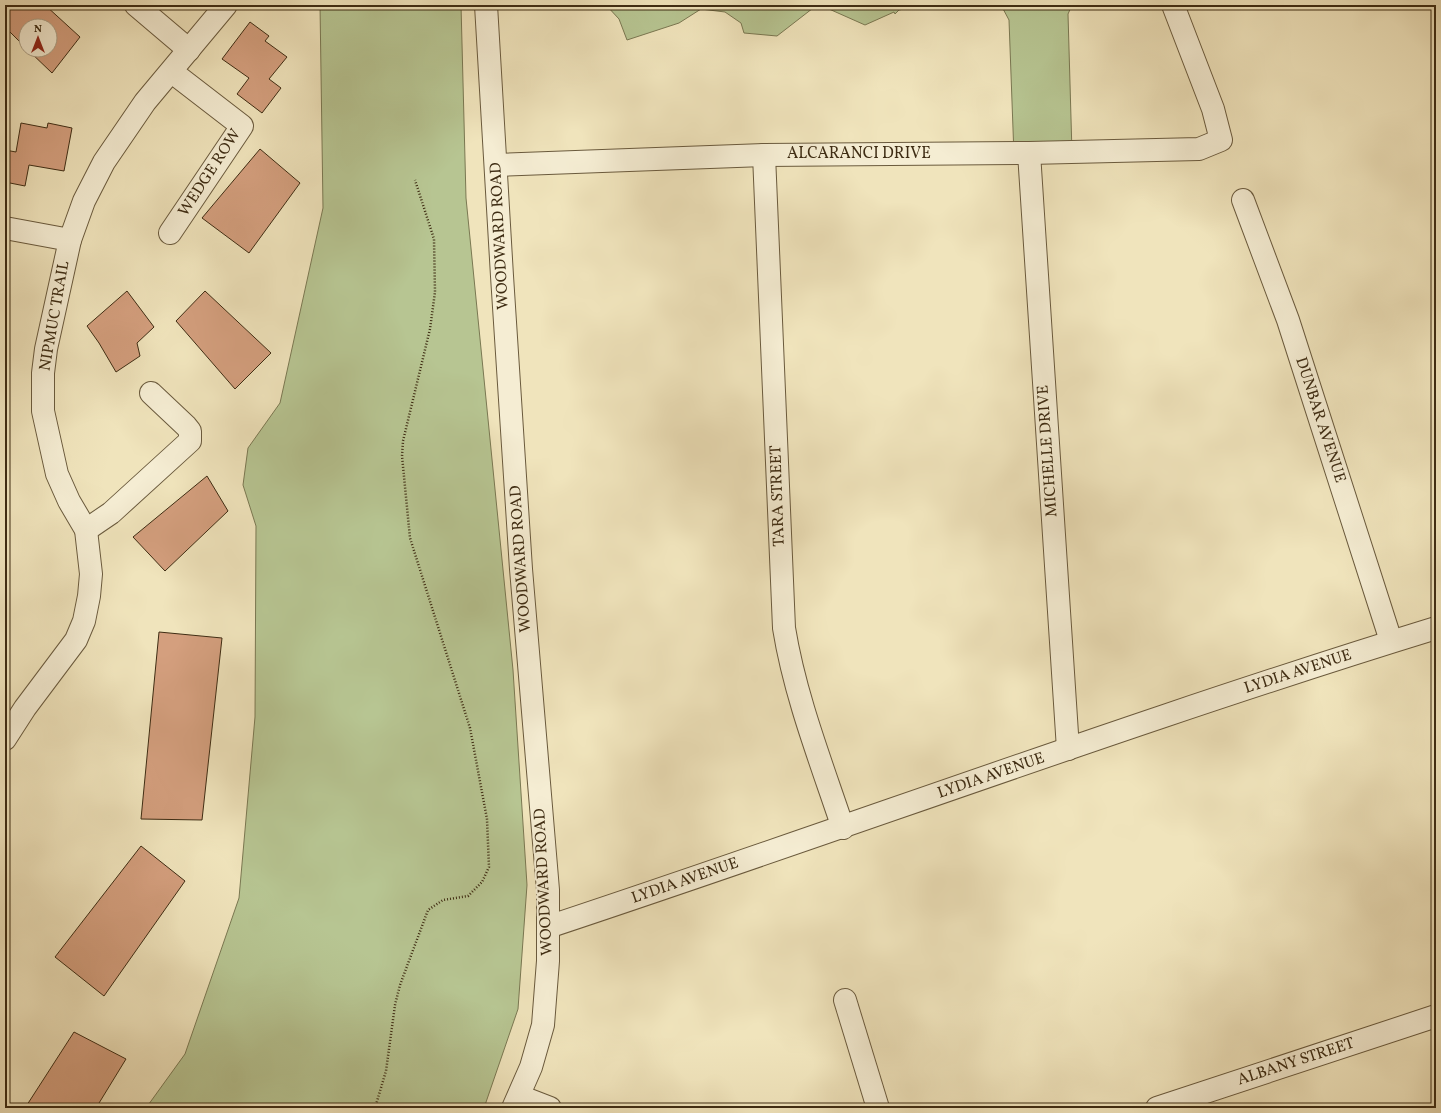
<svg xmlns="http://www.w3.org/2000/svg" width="1441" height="1113" font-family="Vollkorn,serif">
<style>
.green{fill:#b7c592;stroke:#7a7852}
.building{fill:#d49f7e;stroke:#3e2c13}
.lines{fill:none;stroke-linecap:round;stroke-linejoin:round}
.minor-casing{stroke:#6a5a3d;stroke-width:24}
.tertiary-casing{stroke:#6a5a3d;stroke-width:24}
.path{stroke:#3e2c13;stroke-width:2.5;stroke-dasharray:1 2;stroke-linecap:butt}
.minor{stroke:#f5edd3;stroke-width:22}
.tertiary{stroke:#f5edd3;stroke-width:22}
.labels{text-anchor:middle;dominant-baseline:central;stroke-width:4;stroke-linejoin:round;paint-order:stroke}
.street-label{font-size:16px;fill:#3e2c13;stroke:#f5edd3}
</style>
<rect width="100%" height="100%" fill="#f0e4bc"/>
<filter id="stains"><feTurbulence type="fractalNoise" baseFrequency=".005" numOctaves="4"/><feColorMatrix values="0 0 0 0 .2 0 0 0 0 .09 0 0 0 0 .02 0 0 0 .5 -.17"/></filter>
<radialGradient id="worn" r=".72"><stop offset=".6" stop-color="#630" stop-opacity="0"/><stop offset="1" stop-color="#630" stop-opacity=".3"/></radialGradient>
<g class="green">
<polygon points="320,5 461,5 466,198 513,670 527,885 518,1009 484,1108 146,1108 185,1054 239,898 255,717 256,526 243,485 248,448 280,403 323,208"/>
<polygon points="606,5 817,5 777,36 744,33 741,23 725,12 701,9 679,23 627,40 619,19"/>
<polygon points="820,5 923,5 899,10 895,14 894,12 865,25"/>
<polygon points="1001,5 1072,5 1068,14 1072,153 1014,156 1009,20"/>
</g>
<g class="building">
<polygon points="5,5 45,5 80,37 52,73 28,50 50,50 50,26 26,26 26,48 5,27"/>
<polygon points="250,22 269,36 265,41 287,57 269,79 281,88 262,113 237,94 249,78 222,59"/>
<polygon points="21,123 47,128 48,123 72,128 64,171 29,165 25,186 5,182 5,150 16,152"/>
<polygon points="260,149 300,183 249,253 202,218"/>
<polygon points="127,291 154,327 137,343 140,356 116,372 99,343 87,326"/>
<polygon points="205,291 271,353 235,389 176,321"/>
<polygon points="207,476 228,511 165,571 133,537"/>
<polygon points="159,632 222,638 202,820 141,819"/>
<polygon points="141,846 185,881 104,996 55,957"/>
<polygon points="74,1032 126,1059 96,1108 25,1108"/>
</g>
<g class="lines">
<defs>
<g id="minor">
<polyline points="136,5 189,50"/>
<polyline points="1029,153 1068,749"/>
<path d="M764 155 784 628C795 696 821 762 843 828"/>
<polyline points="496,165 764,155 1029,153 1199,149 1221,140 1213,109 1173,5"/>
<polyline points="1243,200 1288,320 1391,641"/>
<polyline points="5,228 70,240"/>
<polyline points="170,233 242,126 172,72"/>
<polyline points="86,530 111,513 190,441 190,431 186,426 151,393"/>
<polyline points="5,739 25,708 76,640 84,621 89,596 91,574 86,530 69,501 57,474 43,411 43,373 46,349 70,240 84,201 104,162 145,102 226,5"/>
<polyline points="845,1000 878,1108"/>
<polyline points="519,1096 550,1108"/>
<polyline points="1157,1108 1436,1016"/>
</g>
<g id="tertiary">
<polyline points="486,5 502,276 521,569 548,890 548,961 543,1025 531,1067 513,1108"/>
<path d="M548 927C844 829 1137 720 1436 628"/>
</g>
</defs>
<use href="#minor" class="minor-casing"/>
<use href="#tertiary" class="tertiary-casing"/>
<polyline class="path" points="375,1108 386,1071 395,1005 400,985 428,910 443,900 468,896 482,882 489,867 487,819 470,728 410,538 402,456 403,441 430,329 435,292 434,239 415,180"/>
<use href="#minor" class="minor"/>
<use href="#tertiary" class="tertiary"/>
</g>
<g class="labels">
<g class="street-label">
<text x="859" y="154">ALCARANCI DRIVE</text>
<text transform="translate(210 173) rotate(-57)">WEDGE ROW</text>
<text transform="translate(500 236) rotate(-93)">WOODWARD ROAD</text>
<text transform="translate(55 316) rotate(-80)">NIPMUC TRAIL</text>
<text transform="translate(1320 420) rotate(72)">DUNBAR AVENUE</text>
<text transform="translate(1048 451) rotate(-94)">MICHELLE DRIVE</text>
<text transform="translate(778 496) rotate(-92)">TARA STREET</text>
<text transform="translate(521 559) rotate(-94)">WOODWARD ROAD</text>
<text transform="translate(1298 672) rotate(-18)">LYDIA AVENUE</text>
<text transform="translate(991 776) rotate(-19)">LYDIA AVENUE</text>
<text transform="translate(685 881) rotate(-19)">LYDIA AVENUE</text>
<text transform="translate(544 882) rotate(-93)">WOODWARD ROAD</text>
<text transform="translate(1296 1062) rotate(-18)">ALBANY STREET</text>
</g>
</g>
<rect width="1441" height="1113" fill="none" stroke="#f0e4bc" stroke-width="20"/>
<rect x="6" y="6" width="1429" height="1101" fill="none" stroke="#3e2c13" stroke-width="2"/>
<rect x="10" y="10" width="1421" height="1093" fill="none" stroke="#3e2c13"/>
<g transform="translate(38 38)"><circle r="19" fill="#f5edd3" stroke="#aca086"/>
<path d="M0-3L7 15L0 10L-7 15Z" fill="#8f2418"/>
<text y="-6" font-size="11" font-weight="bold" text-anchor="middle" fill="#3e2c13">N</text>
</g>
<rect width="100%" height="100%" filter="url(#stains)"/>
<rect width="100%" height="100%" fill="url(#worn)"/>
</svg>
